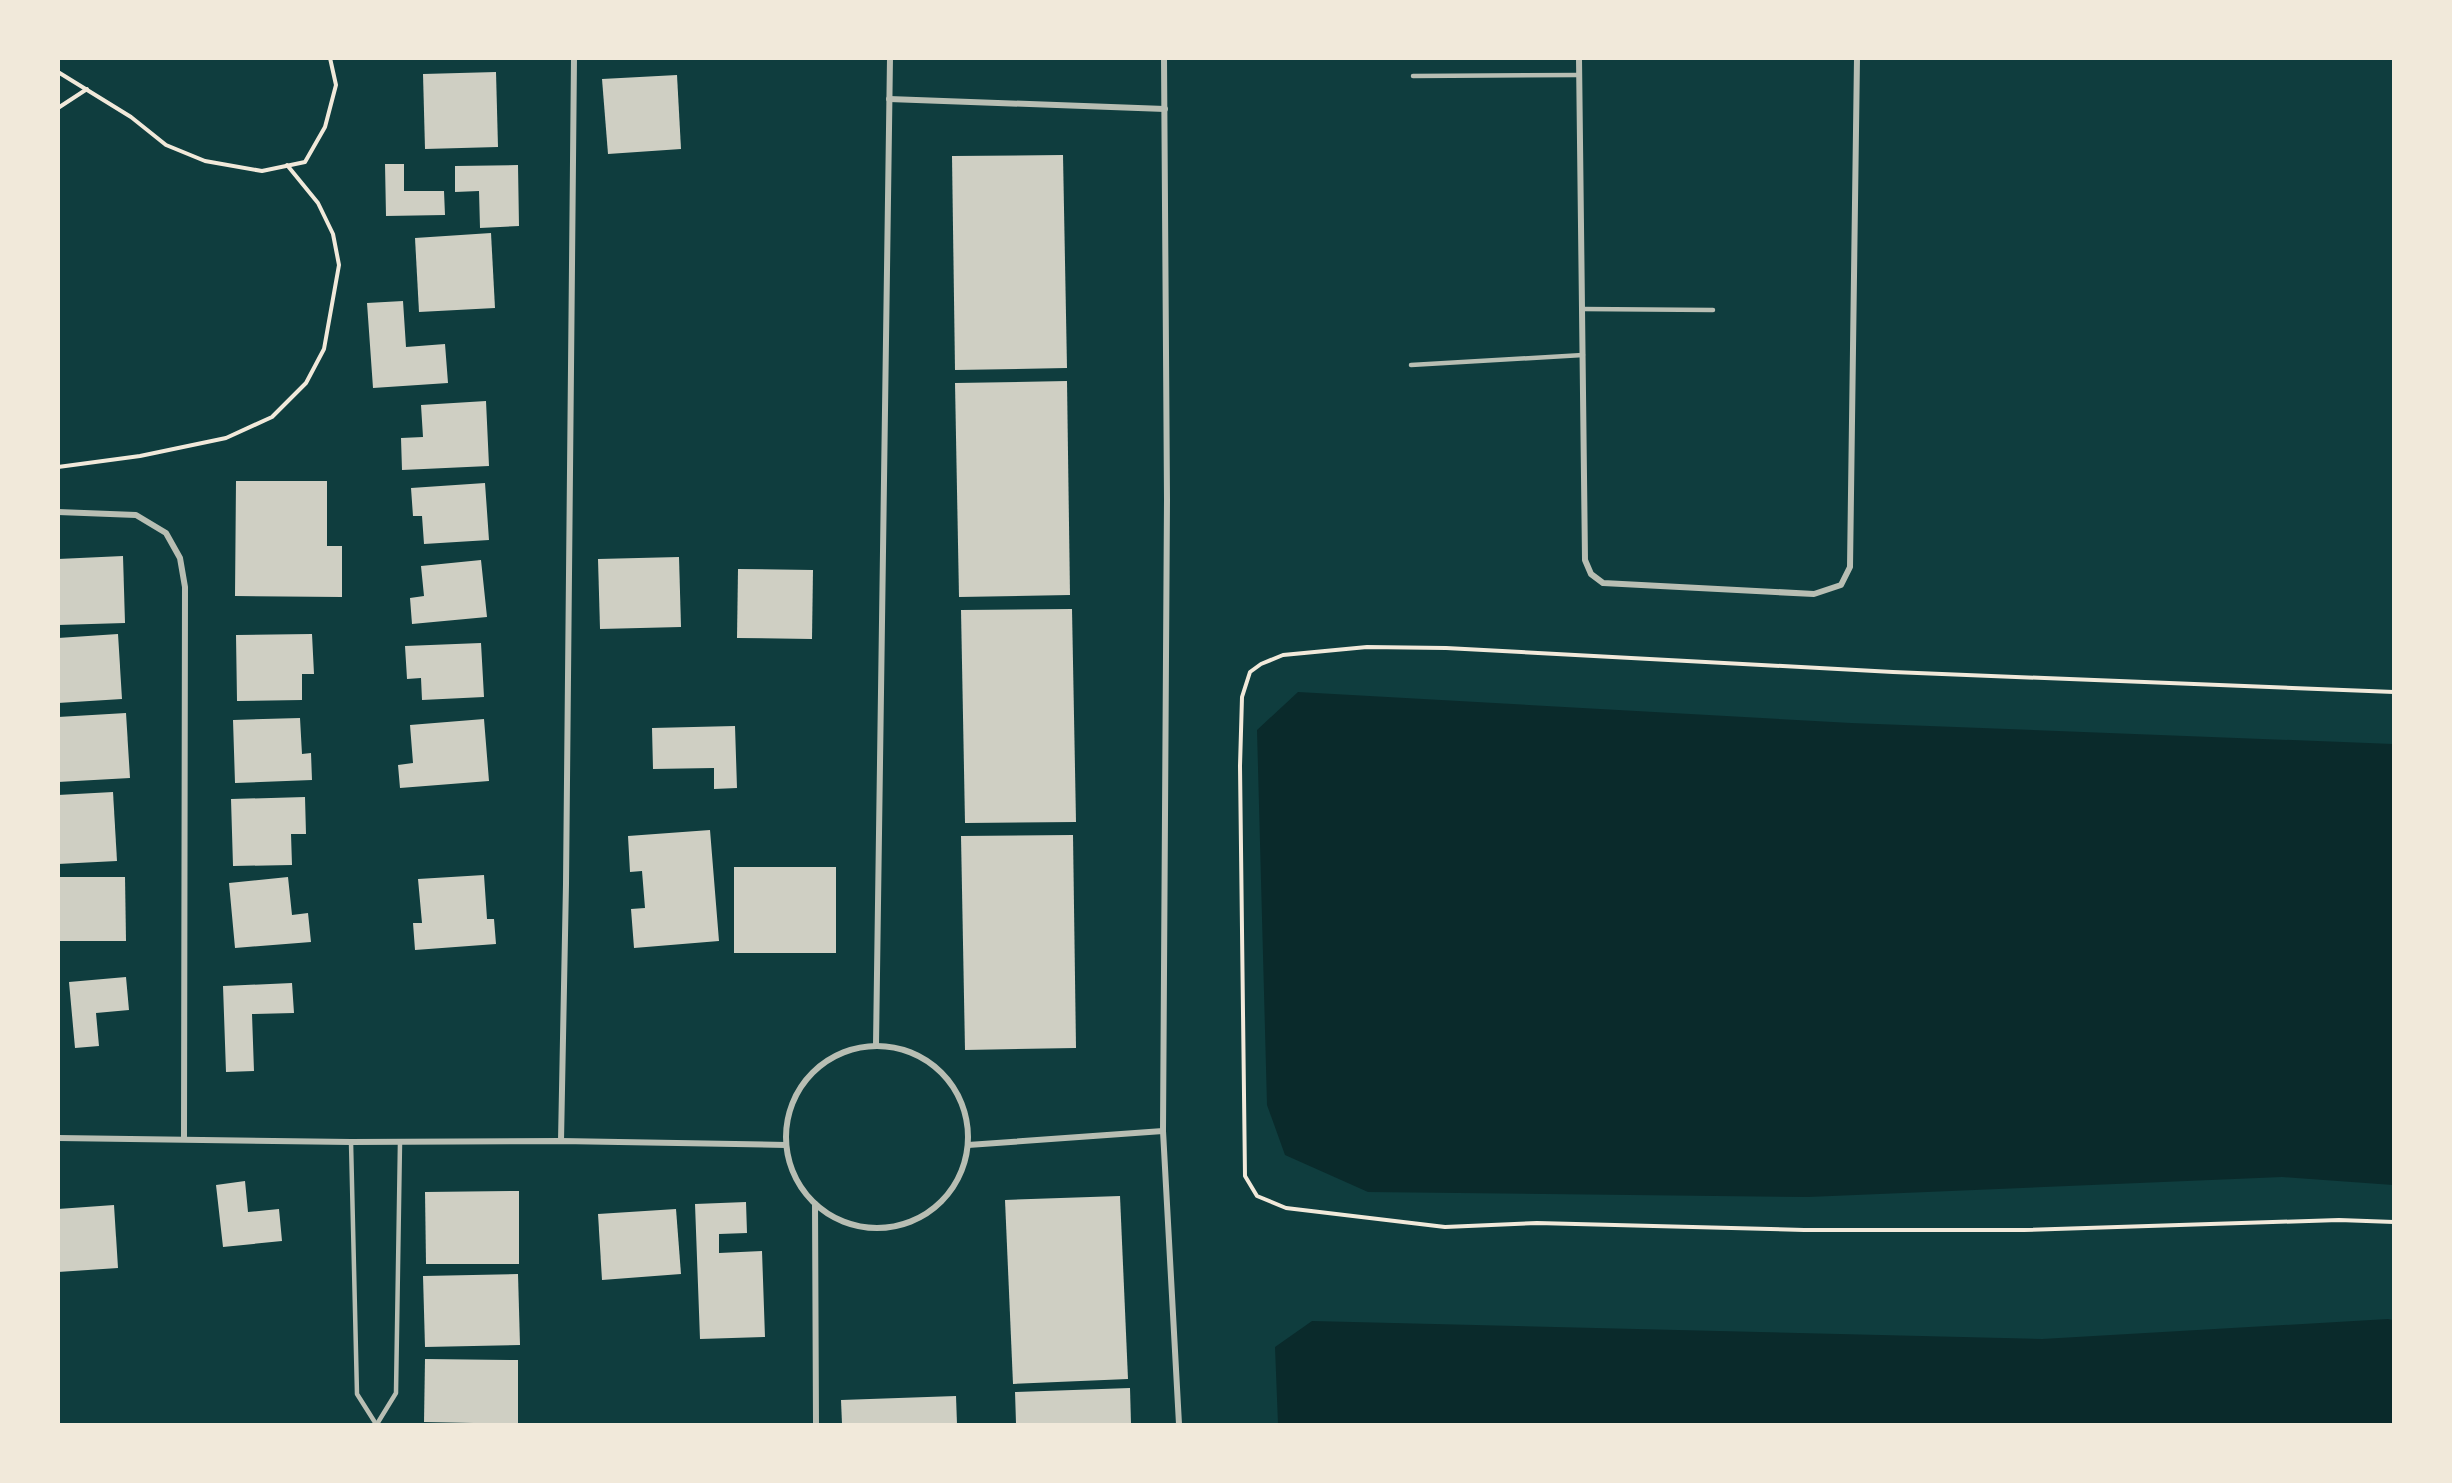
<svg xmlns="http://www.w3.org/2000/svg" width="2452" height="1483" font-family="'Varela Round',sans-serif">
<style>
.water{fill:#0a2a2b}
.building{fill:#cfcfc3}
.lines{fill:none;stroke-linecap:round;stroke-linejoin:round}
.path{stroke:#f1e9da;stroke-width:4}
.service{stroke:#b8beb3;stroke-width:4.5}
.minor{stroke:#b8beb3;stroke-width:6}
</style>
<rect width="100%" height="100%" fill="#0f3d3e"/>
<g class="water">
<polygon points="1298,692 1851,723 2393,744 2393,1185 2282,1177 1808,1197 1368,1192 1285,1155 1267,1105 1257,730"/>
<polygon points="2388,1319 2393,1320 2393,1424 1278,1424 1275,1347 1312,1321 2042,1339"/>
</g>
<g class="building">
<polygon points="496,72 498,147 425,149 423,74"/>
<polygon points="677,75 681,149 608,154 602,79"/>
<polygon points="1063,155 1067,368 955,370 952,156"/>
<polygon points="385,164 404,164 404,191 444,191 445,215 386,216"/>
<polygon points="518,165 519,226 480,228 479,191 455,192 455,166"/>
<polygon points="491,233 495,308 419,312 415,238"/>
<polygon points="403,301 406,347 445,344 448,383 373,388 367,303"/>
<polygon points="1067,381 1070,595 959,597 955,383"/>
<polygon points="486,401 489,466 402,470 401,438 423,437 421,405"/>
<polygon points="236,481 327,481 327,546 342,546 342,597 235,596"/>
<polygon points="485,483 489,540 424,544 422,516 413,516 411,488"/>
<polygon points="123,556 125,623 58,625 58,559"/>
<polygon points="679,557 681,627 600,629 598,559"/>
<polygon points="481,560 487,617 412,624 410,598 424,596 421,566"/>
<polygon points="738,569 813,570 812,639 737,638"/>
<polygon points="1072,609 1076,822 965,823 961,610"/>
<polygon points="118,634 122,699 58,703 58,638"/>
<polygon points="312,634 314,674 302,674 302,700 237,701 236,635"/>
<polygon points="481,643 484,697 422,700 421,678 407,679 405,646"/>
<polygon points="126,713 130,778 58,782 58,717"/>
<polygon points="300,718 302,754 311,753 312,780 235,783 233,720"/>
<polygon points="484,719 489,781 400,788 398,765 413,763 410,725"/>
<polygon points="735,726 737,788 714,789 714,768 653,769 652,728"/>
<polygon points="113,792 117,861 58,864 58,795"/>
<polygon points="305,797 306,834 291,834 292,865 233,866 231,799"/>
<polygon points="710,830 719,941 634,948 631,909 645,908 642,871 630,872 628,836"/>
<polygon points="1073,835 1076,1048 965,1050 961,836"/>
<rect x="734" y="867" width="102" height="86"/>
<polygon points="484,875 487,919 494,919 496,944 415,950 413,923 422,923 418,879"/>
<polygon points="58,877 125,877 126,941 58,941"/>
<polygon points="288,877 292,915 308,913 311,942 235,948 229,883"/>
<polygon points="126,977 129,1010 96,1013 99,1046 75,1048 69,982"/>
<polygon points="292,983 294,1013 252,1014 254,1071 226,1072 223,986"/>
<polygon points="245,1181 248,1212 279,1209 282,1241 223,1247 216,1185"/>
<polygon points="519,1191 519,1264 426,1264 425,1192"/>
<polygon points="1120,1196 1128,1379 1013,1384 1005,1200"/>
<polygon points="746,1202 747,1233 719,1234 719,1253 762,1251 765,1337 700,1339 695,1204"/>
<polygon points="114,1205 118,1268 58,1272 58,1209"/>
<polygon points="676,1209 681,1274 602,1280 598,1214"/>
<polygon points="518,1274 520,1345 425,1347 423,1276"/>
<polygon points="425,1359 518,1360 518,1424 424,1422"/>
<polygon points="1130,1388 1131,1424 1016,1424 1015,1392"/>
<polygon points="956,1396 957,1424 842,1424 841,1400"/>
</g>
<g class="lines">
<g class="path">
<polyline points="58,72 131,117 166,145 205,161 262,171 305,162 325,127 336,85 330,58"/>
<polyline points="58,108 87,89"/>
<polyline points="58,467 140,456 226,438 272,417 306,383 324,349 339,265 333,234 318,203 287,165"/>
<polyline points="2394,692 1893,672 1446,648 1367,647 1283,655 1261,664 1250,672 1242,697 1240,766 1245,1176 1257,1196 1286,1208 1445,1227 1537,1223 1804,1230 2024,1230 2339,1220 2394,1222"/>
</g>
<g class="service">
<polyline points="1413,76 1579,75"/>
<polyline points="1582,309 1713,310"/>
<polyline points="1411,365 1583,355"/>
<polyline points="351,1142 357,1394 376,1424"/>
<polyline points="377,1424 396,1393 400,1142"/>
</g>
<g class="minor">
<polyline points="1579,58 1585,560 1591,574 1603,583 1814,594 1841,585 1850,567 1857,58"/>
<polyline points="889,99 1165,109"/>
<polyline points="58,512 136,515 166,533 180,558 185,587 184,1139"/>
<polyline points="876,1045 890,58"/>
<circle cx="877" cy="1137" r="91"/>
<polyline points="1163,1131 1179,1424"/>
<polyline points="58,1138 351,1142 561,1141 786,1145"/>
<polyline points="561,1141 566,884 574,58"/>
<polyline points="968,1145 1163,1131 1167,499 1164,58"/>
<polyline points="815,1204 816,1424"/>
</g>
</g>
<rect width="2452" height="1483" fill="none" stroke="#f1e9da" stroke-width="120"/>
</svg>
